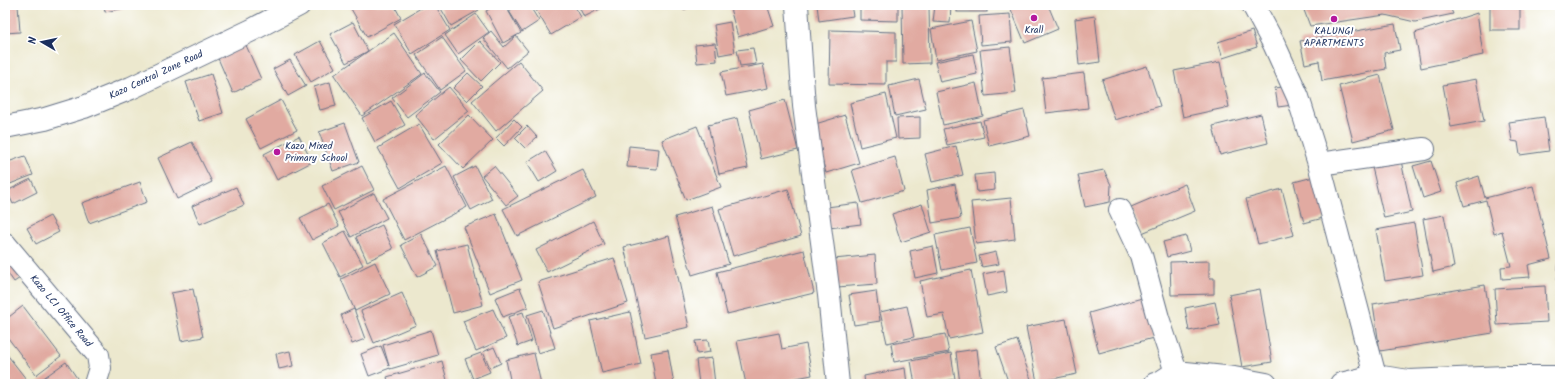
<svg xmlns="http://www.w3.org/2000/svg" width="1565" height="389" font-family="Kalam,sans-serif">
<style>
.building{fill:#e1aaa1}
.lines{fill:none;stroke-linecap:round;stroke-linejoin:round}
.minor-casing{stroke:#647085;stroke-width:24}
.minor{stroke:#fff;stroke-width:22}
.poi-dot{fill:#b5179e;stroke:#fff;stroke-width:1.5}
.labels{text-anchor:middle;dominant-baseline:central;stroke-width:4;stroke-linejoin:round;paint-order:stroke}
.poi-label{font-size:10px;fill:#1b2f5e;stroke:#fff}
.street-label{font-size:10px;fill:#1b2f5e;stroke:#fff}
</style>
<rect width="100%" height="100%" fill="#fff"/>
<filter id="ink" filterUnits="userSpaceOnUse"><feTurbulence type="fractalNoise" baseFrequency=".025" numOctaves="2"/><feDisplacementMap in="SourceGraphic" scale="8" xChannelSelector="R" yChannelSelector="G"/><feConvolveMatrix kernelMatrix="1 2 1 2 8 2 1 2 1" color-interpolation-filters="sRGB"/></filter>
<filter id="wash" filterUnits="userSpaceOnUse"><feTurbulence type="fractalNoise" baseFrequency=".012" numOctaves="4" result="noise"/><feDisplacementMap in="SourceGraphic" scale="16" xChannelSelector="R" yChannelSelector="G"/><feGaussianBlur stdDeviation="0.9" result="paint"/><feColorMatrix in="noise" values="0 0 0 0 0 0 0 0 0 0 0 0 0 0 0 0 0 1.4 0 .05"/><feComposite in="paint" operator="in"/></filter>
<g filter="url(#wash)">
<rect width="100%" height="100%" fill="#ece8ce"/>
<g id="blocks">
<g class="building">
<polygon points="5,5 18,5 20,32 5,33"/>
<polygon points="104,5 134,5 134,6 105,12"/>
<polygon points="354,5 394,5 401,18 367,37 350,7"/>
<polygon points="426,5 435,5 450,30 412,54 394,24"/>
<polygon points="439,5 476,5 479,10 451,26"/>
<polygon points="496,5 505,5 521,33 503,43 486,11"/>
<polygon points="518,5 529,5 539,21 522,32 509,11"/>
<polygon points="533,5 574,5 581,17 551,35"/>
<polygon points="578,5 608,5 584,17"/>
<polygon points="682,5 697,5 683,10"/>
<polygon points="729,5 750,5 751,8 760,5 767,5 774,26 738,37"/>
<polygon points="817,5 851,5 853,16 819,21"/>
<polygon points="860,5 898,5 898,21 860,20"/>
<polygon points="902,5 929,5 930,63 903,64"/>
<polygon points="935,5 951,5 950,23 933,22"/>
<rect x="957" y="5" width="30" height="7"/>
<polygon points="1015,5 1048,5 1058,29 1025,43 1010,7"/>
<polygon points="1302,5 1449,5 1453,14 1415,22 1385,15 1310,26"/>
<rect x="1490" y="5" width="30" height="25"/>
<polygon points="1477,13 1483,55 1421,68 1415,33"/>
<polygon points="476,14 489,32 458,54 445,35"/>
<polygon points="1010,14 1012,42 981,45 979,16"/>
<polygon points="1095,16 1100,62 1079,65 1075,19"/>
<polygon points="971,21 977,51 936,60 931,29"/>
<polygon points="353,22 368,51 346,63 330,34"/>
<polygon points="730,22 735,52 719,55 714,25"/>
<polygon points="1395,24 1400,50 1384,53 1386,69 1322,81 1319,61 1305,64 1300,41"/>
<polygon points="830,30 896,32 896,62 886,62 886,85 829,84"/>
<polygon points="491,31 504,47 516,36 528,51 507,68 483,38"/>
<polygon points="1252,31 1257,47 1223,58 1218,42"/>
<polygon points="394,33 422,74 362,116 334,75"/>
<polygon points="442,37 466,71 440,90 416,55"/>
<polygon points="320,41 335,68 311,82 295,55"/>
<polygon points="480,41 500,62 481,81 461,60"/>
<polygon points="245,43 261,79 233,93 217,56"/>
<polygon points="715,43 717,61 697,63 695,45"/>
<polygon points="1010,47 1016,93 985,96 980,50"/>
<polygon points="753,48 756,64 740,66 737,50"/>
<polygon points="973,54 977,74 940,82 935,62"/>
<polygon points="290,60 306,86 288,96 273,69"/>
<polygon points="519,61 543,91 496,131 472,101"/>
<polygon points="1220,62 1229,107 1183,117 1174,71"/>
<polygon points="763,64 768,88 726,96 721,72"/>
<polygon points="1147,66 1160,106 1115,120 1102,80"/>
<polygon points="425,73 440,92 407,117 392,98"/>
<polygon points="468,73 482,86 467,101 453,88"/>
<polygon points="1084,73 1088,108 1046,113 1042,78"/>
<polygon points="211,74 223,113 199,121 186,82"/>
<polygon points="1380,75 1394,130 1353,141 1339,86"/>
<polygon points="919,79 926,109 895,116 889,86"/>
<polygon points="1476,79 1484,121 1451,127 1443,85"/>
<polygon points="330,82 336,106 320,110 314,87"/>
<polygon points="976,83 983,116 943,125 936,92"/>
<polygon points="1298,85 1300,104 1278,107 1275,88"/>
<polygon points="449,87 469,111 434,139 415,115"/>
<polygon points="886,94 896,138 860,147 850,103"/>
<polygon points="281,100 297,130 261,148 246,119"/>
<polygon points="785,100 798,150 761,159 749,110"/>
<polygon points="391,101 405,125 375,142 362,118"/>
<polygon points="1024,110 1030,136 989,146 983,120"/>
<polygon points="1261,114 1268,143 1220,155 1213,126"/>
<polygon points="469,115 493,140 463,169 439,144"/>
<polygon points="845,115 859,163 826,173 812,125"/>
<polygon points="920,117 920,138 898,139 897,118"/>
<polygon points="1544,117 1549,151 1520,155 1518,142 1512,141 1509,122"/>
<polygon points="737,118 748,168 719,174 708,125"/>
<polygon points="514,119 522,127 504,146 496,138"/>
<polygon points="980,121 984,137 947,145 943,129"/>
<polygon points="345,123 359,162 333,171 319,132"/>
<polygon points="419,124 442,163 400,188 378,148"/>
<polygon points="527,126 537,137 525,148 515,138"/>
<polygon points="697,126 721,187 686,200 662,140"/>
<polygon points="299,136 312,162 277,180 264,154"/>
<polygon points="192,142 212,182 177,199 158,158"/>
<polygon points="629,146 659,149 657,169 627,167"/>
<polygon points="956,146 963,175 932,182 925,154"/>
<polygon points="545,151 557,171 539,182 527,162"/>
<polygon points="25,156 33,175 5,186 5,163"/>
<polygon points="1400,156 1412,212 1384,218 1371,163"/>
<polygon points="895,157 904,191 862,203 852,170"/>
<polygon points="1431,161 1441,192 1423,198 1413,166"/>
<polygon points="362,166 374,190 334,210 322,186"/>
<polygon points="446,166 467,207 404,240 383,199"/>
<polygon points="475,166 492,199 471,210 454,177"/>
<polygon points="494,166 518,196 506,205 482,176"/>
<polygon points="583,170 596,197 517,236 503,209"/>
<polygon points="1104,170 1111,185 1110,202 1085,207 1078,175"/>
<polygon points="994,173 995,190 977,192 975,175"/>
<polygon points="1321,175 1331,216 1304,223 1294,182"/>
<polygon points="1479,176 1485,198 1533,186 1551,259 1528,265 1530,277 1502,279 1501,267 1511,266 1502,231 1494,234 1486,200 1464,206 1457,183"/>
<polygon points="31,179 37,192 13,204 7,191"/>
<polygon points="140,182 147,202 89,223 82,203"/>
<polygon points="955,184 961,218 932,223 927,190"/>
<polygon points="1185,184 1195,211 1142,233 1131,207"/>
<polygon points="236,187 244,205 200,224 192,206"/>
<polygon points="788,189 801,236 733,256 719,209"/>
<polygon points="1282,189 1294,235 1258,244 1246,199"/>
<polygon points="374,193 387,218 351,237 338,212"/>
<polygon points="1011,198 1015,239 976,244 971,202"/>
<polygon points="1557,198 1560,198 1560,215 1559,215"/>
<polygon points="858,203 861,224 829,228 827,207"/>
<polygon points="328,204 339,226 312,240 300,218"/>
<polygon points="922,204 931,232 901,242 892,214"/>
<polygon points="712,206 729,264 692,275 675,217"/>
<polygon points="496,214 522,280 490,293 464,227"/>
<polygon points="1444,215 1454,267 1433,272 1423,219"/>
<polygon points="50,216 59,232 36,244 27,228"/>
<polygon points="593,221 604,244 547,272 536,250"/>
<polygon points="1414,223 1423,275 1385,281 1376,230"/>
<polygon points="382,225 393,249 367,261 356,237"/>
<polygon points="970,228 977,263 942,270 935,235"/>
<polygon points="345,231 363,265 340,277 323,243"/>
<polygon points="421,234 438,266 417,277 401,245"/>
<polygon points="669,236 689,327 645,337 624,247"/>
<polygon points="1186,236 1190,251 1167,257 1163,242"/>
<polygon points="467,244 483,305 453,313 437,251"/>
<polygon points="933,246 938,273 915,278 910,251"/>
<polygon points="804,250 814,293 727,314 717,272"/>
<polygon points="996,252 999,264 982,267 979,256"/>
<polygon points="5,253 29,272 14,282 5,269"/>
<polygon points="875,255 877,284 837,287 834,259"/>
<polygon points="1559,257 1560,257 1560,281 1557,281"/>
<polygon points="614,258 628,303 553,328 538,282"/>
<polygon points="1209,261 1209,278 1214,278 1214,294 1171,295 1170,262"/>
<polygon points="375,262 390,294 355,311 341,279"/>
<polygon points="971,270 983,332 949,339 944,314 927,317 920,281"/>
<polygon points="1004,270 1007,292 987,296 983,274"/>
<polygon points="1485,285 1493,333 1380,351 1373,304"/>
<polygon points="1545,286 1547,322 1497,325 1495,289"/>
<polygon points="520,288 528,307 503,317 495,298"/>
<polygon points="193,289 203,337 181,341 171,293"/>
<polygon points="1260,289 1272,362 1242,367 1229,295"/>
<polygon points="876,291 880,321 854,325 849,295"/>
<polygon points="402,293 416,325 374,343 361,311"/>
<polygon points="1142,298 1153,338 1099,353 1089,313"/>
<polygon points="1215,302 1220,325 1189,331 1185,308"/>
<polygon points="23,306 61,356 36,375 5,334 5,320"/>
<polygon points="907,306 914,337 887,343 880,312"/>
<polygon points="354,309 365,339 352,344 341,315"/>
<polygon points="493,309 506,338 476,351 463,321"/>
<polygon points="543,310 555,348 538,353 527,315"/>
<polygon points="523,312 532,341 518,346 508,317"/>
<polygon points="630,312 641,364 602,373 590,321"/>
<polygon points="1066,319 1077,374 1037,382 1026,327"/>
<polygon points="431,330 438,355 390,369 390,368 369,376 361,354 381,346 389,366 383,345"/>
<polygon points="779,333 782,349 806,344 812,375 766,384 746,384 737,341"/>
<polygon points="945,334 949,352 894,362 891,344"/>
<polygon points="708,340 710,352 697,354 695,341"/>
<polygon points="1017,340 1032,382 1028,384 1009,384 996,347"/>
<polygon points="494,347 501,363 490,368 483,352"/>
<polygon points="977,349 981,384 960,384 956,352"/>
<polygon points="668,350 674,384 656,384 651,353"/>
<polygon points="290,351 293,366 279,369 276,354"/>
<polygon points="5,352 30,384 5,384"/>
<polygon points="481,353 490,372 473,379 465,359"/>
<polygon points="534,353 541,384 511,384 506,360"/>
<polygon points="951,353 955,379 930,384 915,384 911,361"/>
<polygon points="712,358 715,384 699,384 696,360"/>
<polygon points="442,361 448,384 389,384 387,377"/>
<polygon points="66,362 81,384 39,384 38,382"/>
<polygon points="905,368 907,384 865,384 864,376"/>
</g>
</g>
</g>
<g filter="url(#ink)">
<use href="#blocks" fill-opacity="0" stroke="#647085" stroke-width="1"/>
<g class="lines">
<defs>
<g id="minor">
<polyline points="797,5 804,106 829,295 838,384"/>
<polyline points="1253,5 1274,44 1298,97 1319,164 1375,376"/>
<polyline points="5,127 45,119 84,107 131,88 252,30 299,5"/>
<polyline points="1319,164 1424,149"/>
<polyline points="1120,210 1141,255 1158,318 1176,372"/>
<polyline points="5,244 98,355 100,368 95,384"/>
<polyline points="1155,384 1159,383 1176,372 1234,378 1266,384"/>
<polyline points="1341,384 1375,376 1409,381 1505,377 1560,377"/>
</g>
</defs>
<use href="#minor" class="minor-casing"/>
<use href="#minor" class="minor"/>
</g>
</g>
<g class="poi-dot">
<circle cx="1034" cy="18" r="4"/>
<circle cx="1334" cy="19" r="4"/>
<circle cx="277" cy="152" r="4"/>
</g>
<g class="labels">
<g class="poi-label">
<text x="1034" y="30">Krall</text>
<text x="1334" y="31">KALUNGI<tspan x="1334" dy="12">APARTMENTS</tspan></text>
<text x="285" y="146" text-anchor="start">Kazo Mixed<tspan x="285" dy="12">Primary School</tspan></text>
</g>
<g class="street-label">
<text transform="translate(156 75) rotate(-25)">Kazo Central Zone Road</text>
<text transform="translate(61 311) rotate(50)">Kazo LC1 Office Road</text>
</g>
</g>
<rect width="1565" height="389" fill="none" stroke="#fff" stroke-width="20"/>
<g transform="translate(42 42) rotate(279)" stroke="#ffffff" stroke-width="3" paint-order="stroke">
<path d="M0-3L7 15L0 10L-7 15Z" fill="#1b2f5e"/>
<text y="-6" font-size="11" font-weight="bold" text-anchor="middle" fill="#1b2f5e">N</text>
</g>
</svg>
